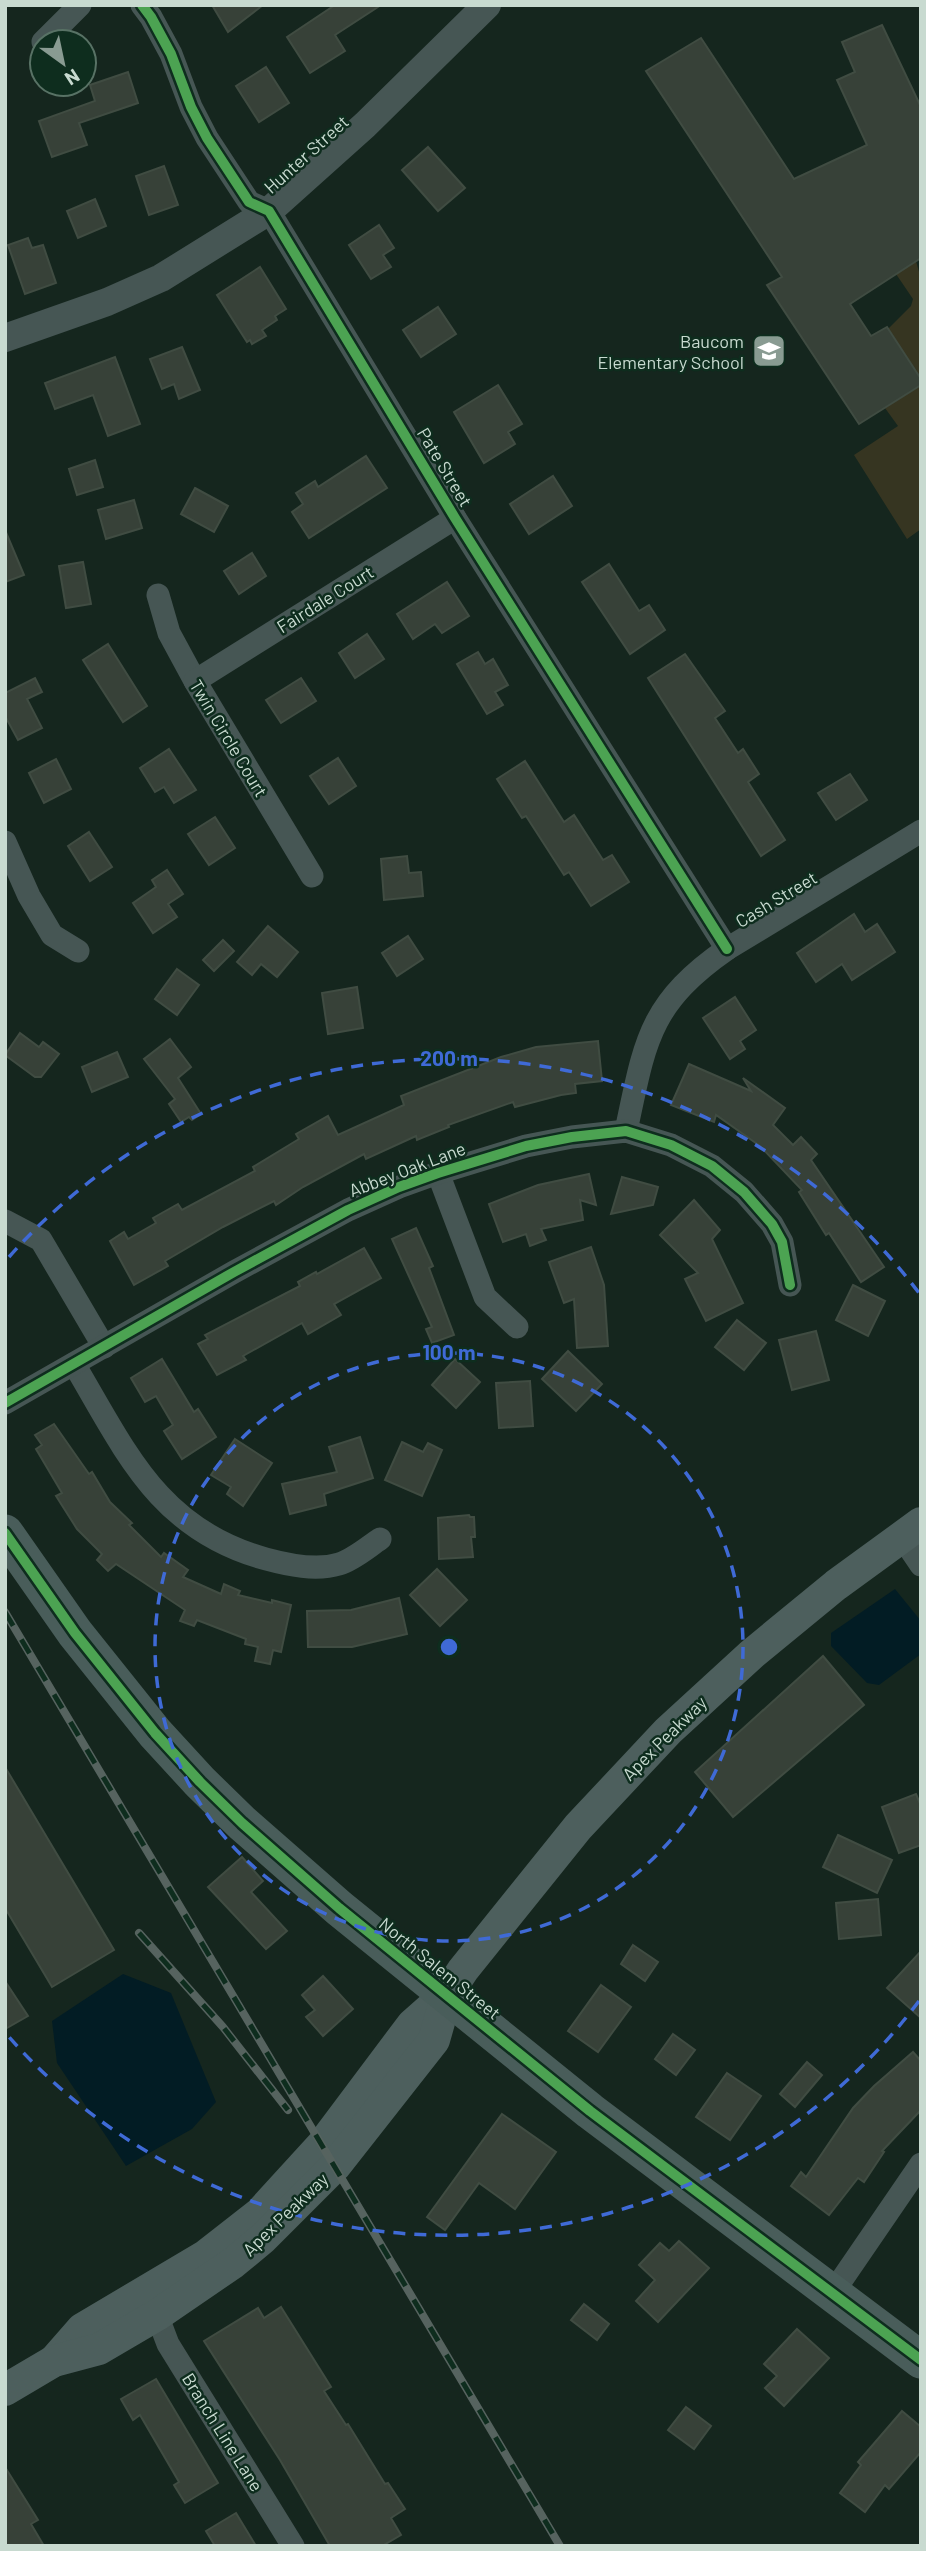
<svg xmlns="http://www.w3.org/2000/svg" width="926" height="2551" font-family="Barlow,sans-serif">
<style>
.green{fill:#363521}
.water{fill:#021c24}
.building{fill:#374138;stroke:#404c42;stroke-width:2}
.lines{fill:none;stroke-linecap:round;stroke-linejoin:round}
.minor{stroke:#465654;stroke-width:23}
.tertiary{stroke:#465654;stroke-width:28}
.secondary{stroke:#4d5f5d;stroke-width:32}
.primary{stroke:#495d5a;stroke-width:37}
.rail-casing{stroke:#56635f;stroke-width:8}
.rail{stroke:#0e2d1e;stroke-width:5;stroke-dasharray:16;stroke-linecap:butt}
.cycleway-casing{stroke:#0e2d1e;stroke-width:15}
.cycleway{stroke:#4ca352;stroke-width:10}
.ring{fill:none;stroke:#3f6ad6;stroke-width:3.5;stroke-dasharray:12 9}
.labels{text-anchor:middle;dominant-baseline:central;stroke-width:5;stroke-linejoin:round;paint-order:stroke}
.street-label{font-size:18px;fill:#c8dad0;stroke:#0e2d1e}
.poi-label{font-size:18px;fill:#c8dad0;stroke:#0e2d1e;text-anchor:end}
.centre{fill:#3f6ad6;stroke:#0e2d1e;stroke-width:3.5}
.ring-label{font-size:21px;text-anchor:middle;font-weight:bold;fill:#3f6ad6;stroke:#0e2d1e;stroke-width:5;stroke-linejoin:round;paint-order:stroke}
</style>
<rect width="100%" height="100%" fill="#15261e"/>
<g class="green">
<polygon points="916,261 921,279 921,379 888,329 911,306 913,299 896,274"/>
<polygon points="921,385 921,529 907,539 854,455 898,426 885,408"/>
</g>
<g class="water">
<polygon points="895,1589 921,1621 921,1654 879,1685 867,1683 831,1646 831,1633"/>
<polygon points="123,1974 171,1993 216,2102 192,2129 126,2166 57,2063 52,2021"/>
</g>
<g class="building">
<polygon points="212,5 263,5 228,32"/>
<polygon points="335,5 381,5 335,35 345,51 310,73 287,37"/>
<polygon points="882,25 921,107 921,258 850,304 871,336 887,327 921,379 921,385 859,424 767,285 782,277 646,71 701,38 794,179 867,145 837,80 855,72 842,42"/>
<polygon points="266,67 289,103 259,122 236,86"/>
<polygon points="128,72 138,103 79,123 87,145 52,157 39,121 95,101 90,85"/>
<polygon points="428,147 465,188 438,211 402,170"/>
<polygon points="164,166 178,205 149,215 136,176"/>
<polygon points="95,199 106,226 78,238 67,211"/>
<polygon points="379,225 394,248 383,255 391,267 371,279 349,245"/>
<polygon points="28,238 32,248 43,245 56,283 25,294 8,245"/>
<polygon points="260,267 286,309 275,316 277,320 262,330 266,336 252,344 250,340 247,342 217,295"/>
<polygon points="438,307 456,334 421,357 403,330"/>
<polygon points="182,347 200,390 179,399 174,384 162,389 150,359"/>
<polygon points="115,357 140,424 108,436 93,395 55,409 45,383"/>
<polygon points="498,385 522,424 508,432 515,444 484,463 454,412"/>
<polygon points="366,456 387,488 309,538 292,512 303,504 296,493 315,481 318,487"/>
<polygon points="95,460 103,487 77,495 69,469"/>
<polygon points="553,476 572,506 529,534 510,504"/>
<polygon points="195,488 228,506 214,532 181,514"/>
<polygon points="134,500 142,528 106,539 98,510"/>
<polygon points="5,530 24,575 5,582"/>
<polygon points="252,553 266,576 239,594 224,571"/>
<polygon points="83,562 91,604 66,608 59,566"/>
<polygon points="609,564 639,611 649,605 665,630 630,654 582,582"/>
<polygon points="447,582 469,616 442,633 435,624 413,639 397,614"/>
<polygon points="367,634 384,659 355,678 339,653"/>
<polygon points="108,644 147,706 123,722 83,660"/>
<polygon points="478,652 485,664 493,659 508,685 495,692 503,705 487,714 457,664"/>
<polygon points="685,654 725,711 715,718 738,753 743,749 759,774 748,782 785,840 761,856 648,678"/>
<polygon points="35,678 42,692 27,699 42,728 18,740 5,716 5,693"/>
<polygon points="301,678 316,701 281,723 266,700"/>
<polygon points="169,749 196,790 174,803 164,787 155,792 140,768"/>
<polygon points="338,758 356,786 329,804 310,776"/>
<polygon points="56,759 71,789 44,803 29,773"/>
<polygon points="525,761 564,822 574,815 603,860 612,855 629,882 591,906 569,872 564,875 526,816 522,818 497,779"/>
<polygon points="850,774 867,800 836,820 818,793"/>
<polygon points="215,817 235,848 209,865 188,834"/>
<polygon points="89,832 112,867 90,881 68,846"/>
<polygon points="407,856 409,873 421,872 423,896 384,900 381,859"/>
<polygon points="167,870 183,894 168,904 177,917 153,933 133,903 156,887 152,880"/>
<polygon points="854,914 865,932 877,924 895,952 852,980 842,964 816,982 797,953"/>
<polygon points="268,926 298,952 277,977 261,964 252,975 237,962"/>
<polygon points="408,936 423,959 397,976 382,953"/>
<polygon points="223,940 234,951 214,971 203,960"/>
<polygon points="177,969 199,985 177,1015 155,999"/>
<polygon points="357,987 363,1028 328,1034 322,993"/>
<polygon points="735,997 756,1030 740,1041 745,1049 730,1059 703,1018"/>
<polygon points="20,1033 39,1047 43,1042 59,1054 41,1077 35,1077 5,1055"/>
<polygon points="170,1039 191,1067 178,1078 201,1114 192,1120 189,1117 181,1122 169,1104 175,1099 144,1059"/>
<polygon points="598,1041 602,1081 575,1084 576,1093 561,1095 515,1107 513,1102 448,1125 449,1127 417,1140 416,1136 366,1159 364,1154 303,1187 276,1205 274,1201 223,1227 165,1261 168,1266 134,1285 110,1241 124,1232 128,1239 156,1223 153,1218 178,1204 182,1210 255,1171 253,1167 299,1139 296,1134 328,1116 338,1135 404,1105 401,1096 501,1057 536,1047"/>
<polygon points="117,1052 128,1077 92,1092 82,1067"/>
<polygon points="689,1064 751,1091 743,1078 785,1108 773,1125 793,1145 801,1137 817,1154 811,1160 884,1267 861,1282 829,1233 826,1235 799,1192 802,1190 760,1146 716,1115 714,1122 671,1105"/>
<polygon points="589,1174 596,1205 580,1200 583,1220 541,1229 546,1240 530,1246 526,1234 503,1242 489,1204 538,1185"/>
<polygon points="622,1177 658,1187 653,1205 611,1214"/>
<polygon points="694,1200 720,1230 712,1239 743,1303 706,1321 685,1279 698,1273 660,1235"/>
<polygon points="416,1228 433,1266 429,1268 454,1335 432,1343 426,1329 432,1327 392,1239"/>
<polygon points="591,1247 604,1285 608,1346 577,1348 574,1299 564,1303 549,1262"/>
<polygon points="364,1248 381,1278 334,1304 341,1315 308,1334 302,1323 243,1356 246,1360 217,1375 198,1344 208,1339 205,1335 300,1286 298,1282 316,1272 317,1274"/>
<polygon points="853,1285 885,1301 868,1336 836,1320"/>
<polygon points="737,1320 766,1343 744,1370 715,1347"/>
<polygon points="816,1331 829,1380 792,1390 779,1340"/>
<polygon points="568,1351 602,1384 576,1411 542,1379"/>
<polygon points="162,1359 194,1412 198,1409 216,1437 182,1459 164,1431 173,1425 156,1396 145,1402 131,1378"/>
<polygon points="455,1359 480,1382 456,1408 432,1385"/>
<polygon points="530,1381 533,1426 499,1428 496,1383"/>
<polygon points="54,1424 89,1474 92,1472 110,1502 132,1523 129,1525 161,1557 164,1553 188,1570 183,1577 221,1594 224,1584 240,1591 238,1595 272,1603 272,1600 291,1605 281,1652 273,1650 270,1664 255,1661 258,1647 245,1644 246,1639 197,1620 194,1626 180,1621 185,1610 116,1564 108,1571 97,1560 102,1554 77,1529 56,1496 62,1493 36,1449 42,1445 35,1435"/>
<polygon points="360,1437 373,1478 324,1494 326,1505 290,1514 282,1484 337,1472 329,1447"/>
<polygon points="235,1439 272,1463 243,1506 227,1494 231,1487 211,1475"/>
<polygon points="402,1442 423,1452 428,1443 442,1450 422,1496 385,1480"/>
<polygon points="469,1515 470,1517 474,1517 475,1537 471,1537 473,1557 439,1559 438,1518"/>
<polygon points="437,1569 467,1600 440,1626 410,1595"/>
<polygon points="399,1598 407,1634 352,1647 308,1647 307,1611 351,1610"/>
<polygon points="823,1656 864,1705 733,1817 695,1772"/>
<polygon points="5,1767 114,1950 52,1987 5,1908"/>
<polygon points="916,1794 921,1806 921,1845 899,1853 882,1807"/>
<polygon points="838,1835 892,1860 877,1893 823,1867"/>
<polygon points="242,1857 263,1881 251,1892 287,1931 266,1949 208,1887"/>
<polygon points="878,1899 881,1935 839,1939 836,1903"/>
<polygon points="633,1945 658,1962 645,1981 621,1964"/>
<polygon points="921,1951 921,2018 887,1988"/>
<polygon points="323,1976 353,2009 323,2036 306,2017 315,2010 302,1995"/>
<polygon points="5,1981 28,2016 5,2029"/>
<polygon points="601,1985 631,2007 598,2052 568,2031"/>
<polygon points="673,2034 695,2050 676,2075 655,2059"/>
<polygon points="913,2052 921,2061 921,2110 882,2151 884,2152 864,2182 858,2178 829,2215 791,2186 801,2172 806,2177 853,2108 874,2086"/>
<polygon points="807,2062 822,2075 795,2107 780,2094"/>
<polygon points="727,2073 761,2096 730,2140 696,2117"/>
<polygon points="502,2114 556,2152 515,2209 479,2183 445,2230 427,2217"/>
<polygon points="679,2241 709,2268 658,2322 636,2301 655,2280 639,2265 660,2243 669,2251"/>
<polygon points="584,2304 609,2324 597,2340 571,2320"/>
<polygon points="281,2307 331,2387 324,2391 346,2425 348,2424 385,2484 388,2483 405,2509 391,2518 401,2535 382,2546 330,2546 280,2460 204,2341 258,2308 264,2318"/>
<polygon points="797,2329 829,2358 784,2406 765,2388 777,2376 764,2364"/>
<polygon points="156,2379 218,2483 185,2503 174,2485 179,2482 140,2415 133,2420 121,2399"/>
<polygon points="686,2407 711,2426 694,2449 668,2430"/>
<polygon points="902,2411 921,2427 921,2452 889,2489 885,2485 865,2512 840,2493 861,2465 858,2462"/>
<polygon points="5,2467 38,2520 31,2524 44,2546 5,2546"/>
<polygon points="236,2513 256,2546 215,2546 206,2531"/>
</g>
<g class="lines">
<g class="minor">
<polyline points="142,5 151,17 171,54 191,107 207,138 249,202 269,211 455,518 727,949"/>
<polyline points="43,42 80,5"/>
<polyline points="158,595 169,633 195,681 312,876"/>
<polyline points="195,681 455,518"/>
<polyline points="5,842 29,896 52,935 78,951"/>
<path d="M626 1131C645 1042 648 1004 727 949L921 831"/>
<polyline points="438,1173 485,1297 517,1327"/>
<polyline points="5,1221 41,1240 104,1347"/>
<path d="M74 1364C126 1452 159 1530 266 1559 288 1565 316 1571 339 1564 353 1560 368 1547 380 1539"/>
<polyline points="5,1403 234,1272 348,1210 399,1187 438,1173 526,1146 572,1137 626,1131 671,1145 712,1166 744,1192 772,1224 782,1242 790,1285"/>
<polyline points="902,1537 921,1565"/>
<polyline points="832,2294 921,2164"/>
<polyline points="157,2315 168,2344 293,2546"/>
</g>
<polyline class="tertiary" points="5,338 107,302 161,278 269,211 365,125 487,5"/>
<g class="secondary">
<polyline points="54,2361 82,2329 205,2256 260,2213 322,2145 412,2025 447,1994 463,1970 578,1827 668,1731 752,1654 836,1585 921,1523"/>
<polyline points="5,2390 54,2361 99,2349 157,2315 233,2263 262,2239 335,2166 434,2040 447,1994"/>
</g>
<polyline class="primary" points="5,1533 75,1633 155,1733 200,1782 242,1823 339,1908 590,2111 921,2360"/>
<defs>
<g id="rail">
<polyline points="5,1612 560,2546"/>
<polyline points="139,1933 223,2027 288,2110"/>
</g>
</defs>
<use href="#rail" class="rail-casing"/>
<use href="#rail" class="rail"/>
<defs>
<g id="cycleway">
<polyline points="142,5 151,17 171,54 191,107 207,138 249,202 269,211 455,518 727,949"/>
<polyline points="5,1403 234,1272 348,1210 399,1187 438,1173 526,1146 572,1137 626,1131 671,1145 712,1166 744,1192 772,1224 782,1242 790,1285"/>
<polyline points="5,1533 75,1633 155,1733 200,1782 242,1823 339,1908 590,2111 921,2360"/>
</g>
</defs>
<use href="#cycleway" class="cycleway-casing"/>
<use href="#cycleway" class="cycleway"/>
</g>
<g class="ring">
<circle cx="449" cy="1647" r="294"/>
<path d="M919 2001A588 588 0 0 1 9 2037M9 1257A588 588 0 0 1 919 1293"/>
</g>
<defs>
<symbol id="school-square" viewBox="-11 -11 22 22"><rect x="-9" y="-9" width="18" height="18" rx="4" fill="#899b92" stroke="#0e2d1e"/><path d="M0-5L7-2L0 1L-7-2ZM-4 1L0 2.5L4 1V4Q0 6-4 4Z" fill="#fff"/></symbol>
</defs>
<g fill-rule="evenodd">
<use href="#school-square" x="750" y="332" width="38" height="38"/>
</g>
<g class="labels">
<g class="street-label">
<text transform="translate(306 154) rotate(-42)">Hunter Street</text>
<text transform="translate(445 467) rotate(59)">Pate Street</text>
<text transform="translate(325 599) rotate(-32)">Fairdale Court</text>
<text transform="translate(229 738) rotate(59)">Twin Circle Court</text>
<text transform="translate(776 899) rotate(-31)">Cash Street</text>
<text transform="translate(407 1169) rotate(-21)">Abbey Oak Lane</text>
<text transform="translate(664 1738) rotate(-45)">Apex Peakway</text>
<text transform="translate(440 1968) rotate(39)">North Salem Street</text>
<text transform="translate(285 2214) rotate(-44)">Apex Peakway</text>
<text transform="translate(223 2432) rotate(58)">Branch Line Lane</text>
</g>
<g class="poi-label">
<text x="744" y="341">Baucom<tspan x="744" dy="21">Elementary School</tspan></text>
</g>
</g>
<circle cx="449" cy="1647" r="10" class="centre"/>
<g class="ring-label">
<text x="449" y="1066">200 m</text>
<text x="449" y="1360">100 m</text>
</g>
<rect width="926" height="2551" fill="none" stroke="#c8dad0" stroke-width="14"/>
<g transform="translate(63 63) rotate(147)"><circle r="33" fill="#0e2d1e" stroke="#587265" stroke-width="2"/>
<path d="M0-5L12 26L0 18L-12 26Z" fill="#899b92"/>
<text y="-10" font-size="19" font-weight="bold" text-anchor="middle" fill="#c8dad0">N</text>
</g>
</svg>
